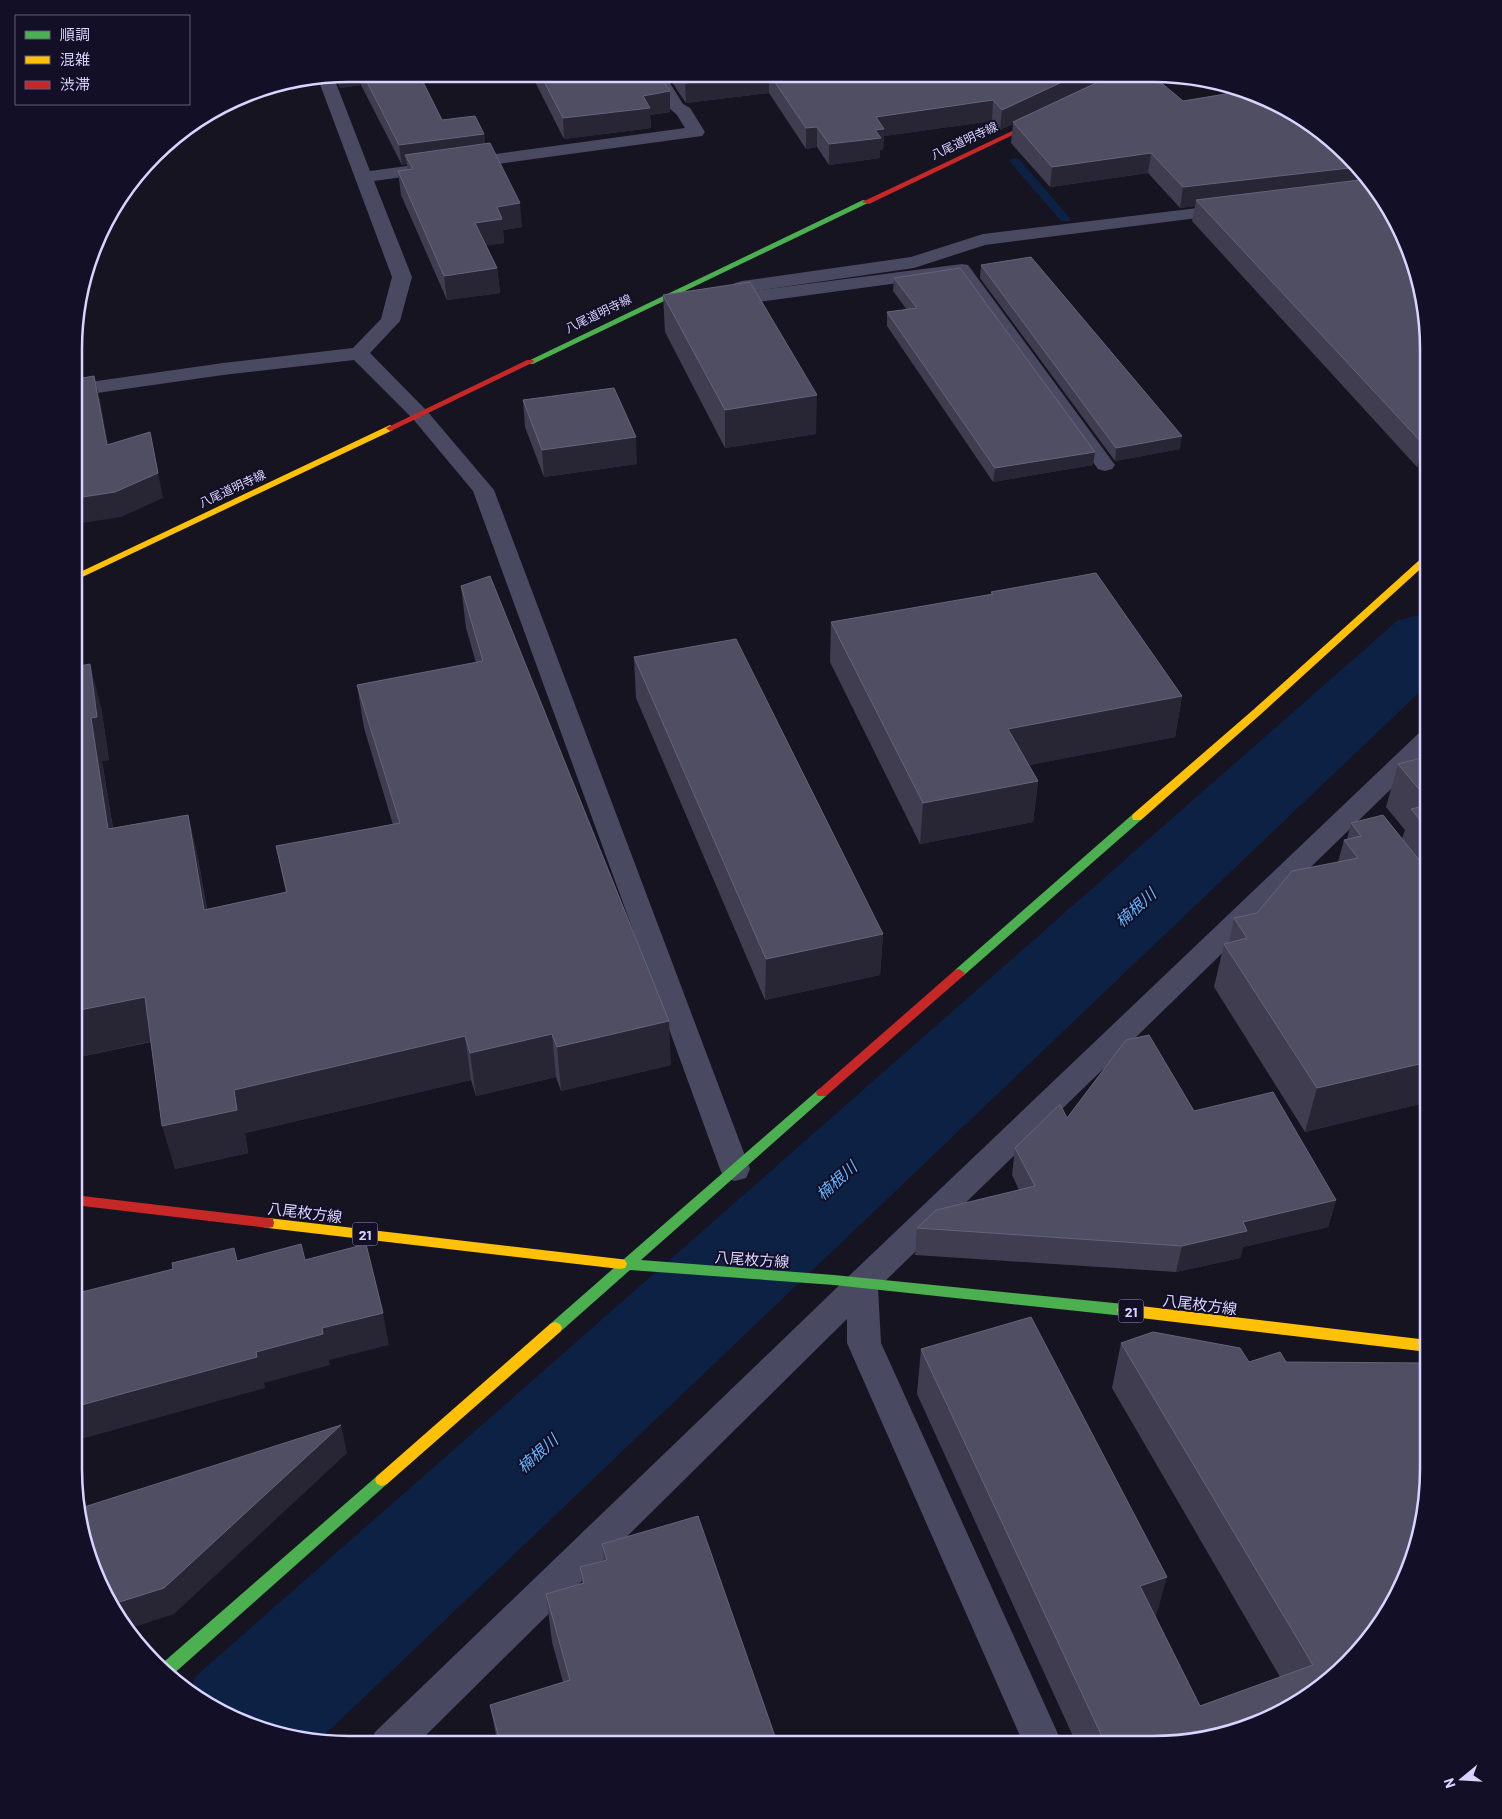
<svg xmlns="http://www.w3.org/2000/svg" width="1502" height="1819" font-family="Barlow,'Noto Sans JP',sans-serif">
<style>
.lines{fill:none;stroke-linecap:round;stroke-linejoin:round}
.stream{fill:#0d2144;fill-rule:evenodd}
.river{fill:#0d2144;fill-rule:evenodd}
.lane{fill:#4a4962;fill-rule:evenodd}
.street{fill:#4a4962;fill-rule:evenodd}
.fast{fill:#4caf50;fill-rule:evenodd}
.slow{fill:#ffc107;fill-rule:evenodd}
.jam{fill:#c62828;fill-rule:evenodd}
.wall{fill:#403d50}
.shaded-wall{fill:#282635}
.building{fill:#504e63;stroke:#66637b}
.labels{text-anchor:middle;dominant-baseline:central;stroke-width:4;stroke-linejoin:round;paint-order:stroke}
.far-street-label{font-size:12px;fill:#d9d4ff;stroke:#130f26}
.shield{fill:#130f26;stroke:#9e99be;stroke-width:1}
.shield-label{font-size:14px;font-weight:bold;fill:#d9d4ff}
.street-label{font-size:15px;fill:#d9d4ff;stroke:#130f26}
.water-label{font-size:16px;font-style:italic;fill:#62b6ff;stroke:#130f26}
.rim{fill:none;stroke:#d9d4ff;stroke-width:2.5}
</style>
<rect width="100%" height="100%" fill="#161421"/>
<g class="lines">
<polygon class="stream" points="1015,158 1019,159 1069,217 1070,219 1069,221 1061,221 1011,163 1010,161 1011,159"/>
<polygon class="river" points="1428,613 1428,684 317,1742 261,1731 197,1699 189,1692 196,1676 1398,620"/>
<polygon class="lane" points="962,264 968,265 1112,461 1115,465 1112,469 1105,471 1098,469 957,275 737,305 716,300 714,296 716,292 723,290 737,293"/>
<g class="street">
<polygon points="649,75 665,75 683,104 690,108 705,132 702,136 374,181 412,277 400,321 370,353 427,411 494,490 750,1169 746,1178 735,1181 724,1178 720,1169 473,491 413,419 354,360 223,375 76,396 76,384 223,363 353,348 381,319 392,277 318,79 333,77 334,78 370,171 685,128 677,115 668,107"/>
<polygon points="1231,204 1237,205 1240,209 1237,213 985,245 914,268 742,293 735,291 732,287 735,283 742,281 911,257 983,234"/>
<polygon points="1428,731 1428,753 878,1288 881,1343 1063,1745 1024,1745 847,1343 847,1319 416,1745 370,1745 375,1732 851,1274 1419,733"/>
</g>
<g class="fast">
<polygon points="863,200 870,202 533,364 527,364 526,362"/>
<polygon points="1137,813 1141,814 1142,817 1141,820 963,976 955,976 953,973 955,970 1133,814"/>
<polygon points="822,1088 826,1090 828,1093 826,1096 641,1260 834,1275 1124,1304 1129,1306 1131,1310 1129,1314 1124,1316 834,1285 630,1270 560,1332 555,1334 550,1332 548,1328 550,1324 615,1267 613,1264 615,1260 624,1259 818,1090"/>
<polygon points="382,1474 387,1476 389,1480 387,1484 170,1677 158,1667 377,1476"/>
</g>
<g class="slow">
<polygon points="390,425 394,428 393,430 76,580 76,574"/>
<polygon points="1428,554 1428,562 1261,714 1141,820 1133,820 1132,817 1133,814 1253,710 1425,555"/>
<polygon points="268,1218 620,1259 625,1260 627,1264 625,1268 620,1269 268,1228 263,1227 262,1223 263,1219"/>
<polygon points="1124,1304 1428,1340 1428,1352 1124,1316 1119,1314 1117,1310 1119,1306"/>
<polygon points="555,1322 560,1324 562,1328 560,1332 387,1484 382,1486 377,1484 375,1480 377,1476 550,1324"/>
</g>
<g class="jam">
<polygon points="1046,115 1048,116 1048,118 869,204 862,202"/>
<polygon points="527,360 533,360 534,362 393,430 390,431 386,428"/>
<polygon points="959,969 965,973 963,976 826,1096 818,1096 816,1093 818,1090 955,970"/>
<polygon points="74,1195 268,1218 273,1219 274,1223 273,1227 268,1228 74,1205"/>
</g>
</g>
<g class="wall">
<polygon points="350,74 419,74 442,120 484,134 485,144 522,227 503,230 504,243 486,245 497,268 500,293 447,300 401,195 398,171 407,170 407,164 402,165 361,85 340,88 336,77 334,76"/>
<polygon points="531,74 659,75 670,112 650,115 651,128 564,139"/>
<polygon points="667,75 1153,76 1428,350 1428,465 1417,467 1192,221 1195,206 1180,208 1148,173 1050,187 1011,143 1013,124 1000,130 992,121 884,136 883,149 880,150 880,158 829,165 817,147 806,149 769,93 686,103"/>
<polygon points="981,265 1180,449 1115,461 980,278"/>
<polygon points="894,278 1093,465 993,482 887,326 887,312 907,310 893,291"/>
<polygon points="663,295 816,434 725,448 665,332"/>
<polygon points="523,400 637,464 544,477 525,427"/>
<polygon points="461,586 671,1065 561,1091 556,1077 476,1096 471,1080 245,1133 248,1153 175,1169 151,1042 75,1058 75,636 80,666 101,707 109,760 102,761 113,828 188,815 198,858 207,909 286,893 276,846 393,825 364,728 357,685 476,663 466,628"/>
<polygon points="991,592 1182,696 1175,737 1029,765 1038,781 1033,822 920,844 830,662 831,622 991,595"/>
<polygon points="634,657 883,934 880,975 765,1000 636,698"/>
<polygon points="1428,756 1428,1102 1305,1132 1214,987 1224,944 1229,942 1234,918 1257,913 1338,862 1344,840 1347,839 1351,823 1402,839 1405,830 1386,807 1398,764"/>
<polygon points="1194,1111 1336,1200 1328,1227 1243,1247 1240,1258 1176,1272 915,1255 917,1228 1019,1190 1012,1175 1015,1148 1067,1118"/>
<polygon points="1121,1343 1249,1362 1286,1362 1334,1677 1170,1745 1077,1745 917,1394 921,1349 1156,1618 1200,1706 1280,1677 1112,1388"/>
<polygon points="602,1544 778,1745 498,1745 490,1705 563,1682 552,1642 546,1594 582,1583 580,1567 604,1560"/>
</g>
<g class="shaded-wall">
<polygon points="350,74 360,74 361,85 340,88 338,76"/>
<polygon points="753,75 769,75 769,93 686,103 685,83"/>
<polygon points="1075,76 1115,76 1013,122 1013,124 1000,130 1002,110"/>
<polygon points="670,91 670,112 650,115 651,128 564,139 563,118 643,96"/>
<polygon points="993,100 992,121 884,136 883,149 880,150 880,158 829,165 829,144 876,117"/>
<polygon points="817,127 817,147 806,149 806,128"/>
<polygon points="484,134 486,153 405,155 407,164 402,165 399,145"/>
<polygon points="1151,153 1148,173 1050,187 1052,167"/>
<polygon points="1358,167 1372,185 1196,200 1195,206 1180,208 1183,187"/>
<polygon points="520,203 522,227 503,230 504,243 478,247 475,223 497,207"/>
<polygon points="497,268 500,293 447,300 444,276"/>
<polygon points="94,376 100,400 113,469 107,445"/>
<polygon points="817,395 816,434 725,448 725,410"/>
<polygon points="150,432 163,498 121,517 76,524 76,498"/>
<polygon points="1182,436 1180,449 1115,461 1116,448"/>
<polygon points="636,437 637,464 544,477 542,450"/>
<polygon points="1423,444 1428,444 1428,465 1417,467"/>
<polygon points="1095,452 1093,465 993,482 995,468"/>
<polygon points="75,636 77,641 87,710 75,669"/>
<polygon points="90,664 101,707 109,760 102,761 120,873 108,829 91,718"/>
<polygon points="1182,696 1175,737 1004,770 1008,729"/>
<polygon points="1038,781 1033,822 920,844 923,803"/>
<polygon points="188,815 198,858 214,954 204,910"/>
<polygon points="883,934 880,975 765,1000 766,959"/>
<polygon points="145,997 157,1040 75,1058 75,1011"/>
<polygon points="669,1021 671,1065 561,1091 557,1047"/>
<polygon points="552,1034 556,1077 476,1096 470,1053"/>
<polygon points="465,1036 471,1080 245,1133 248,1153 175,1169 162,1126 234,1090"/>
<polygon points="1428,1062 1428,1102 1305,1132 1317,1088"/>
<polygon points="1336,1200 1328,1227 1243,1247 1240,1258 1176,1272 1182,1246 1243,1222"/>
<polygon points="383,1313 389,1345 329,1360 330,1365 264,1383 265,1388 74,1441 74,1407 256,1352 322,1328"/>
<polygon points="341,1425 347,1453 174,1614 128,1629 110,1605"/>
<polygon points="1167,1577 1155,1620 1140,1586"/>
</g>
<g class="building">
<polygon points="363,74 419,74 442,120 475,116 484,134 399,145"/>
<polygon points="540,74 659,75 670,91 643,96 650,108 563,118"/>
<polygon points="680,75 753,75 685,83"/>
<polygon points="770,75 1075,76 1002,110 993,100 876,117 884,129 875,130 881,138 829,144 817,127 806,128"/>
<polygon points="1111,76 1153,76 1183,101 1244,91 1258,95 1306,120 1358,167 1183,187 1151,153 1052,167 1013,122"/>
<polygon points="490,143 520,203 497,207 502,219 475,223 497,268 444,276 398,171 413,169 405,155"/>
<polygon points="1368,179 1391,212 1419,278 1428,350 1428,444 1423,444 1196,200"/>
<polygon points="1031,257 1182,436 1116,448 981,265"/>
<polygon points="960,268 1095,452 995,468 887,312 917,308 894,278"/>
<polygon points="750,282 817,395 725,410 663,295"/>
<polygon points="94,376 107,445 150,432 158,473 115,492 76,498 76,379"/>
<polygon points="614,388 636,437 542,450 523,400"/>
<polygon points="1096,573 1182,696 1008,729 1038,781 923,803 831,622 993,594 991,592"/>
<polygon points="490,576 669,1021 557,1047 552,1034 470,1053 465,1036 234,1090 237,1110 162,1126 145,997 75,1011 75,667 90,664 97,717 91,718 108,829 188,815 204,910 287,892 276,846 400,823 357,685 483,661 461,586"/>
<polygon points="736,639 883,934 766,959 634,657"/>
<polygon points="1428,756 1428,800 1398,764"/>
<polygon points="1428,805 1428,830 1411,809"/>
<polygon points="1383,815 1428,871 1428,1062 1317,1088 1224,944 1247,938 1234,918 1257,913 1292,871 1358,858 1344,840 1361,836 1351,823"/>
<polygon points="1149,1035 1194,1111 1273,1092 1336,1200 1243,1222 1247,1231 1182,1246 917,1228 936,1210 1035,1186 1015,1148 1060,1104 1067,1118 1126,1040"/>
<polygon points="301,1244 305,1260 366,1244 383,1313 322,1328 323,1334 256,1352 257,1357 74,1407 74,1294 173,1269 172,1263 234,1248 237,1261"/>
<polygon points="1031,1317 1167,1577 1140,1586 1200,1706 1313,1665 1121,1343 1153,1332 1240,1348 1249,1362 1280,1352 1286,1362 1428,1363 1428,1487 1414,1558 1382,1622 1334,1677 1290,1708 1224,1736 1170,1745 1169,1742 1163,1745 1106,1745 921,1349"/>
<polygon points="341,1425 164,1588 110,1605 83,1541 79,1512 81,1511 81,1508"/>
<polygon points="698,1516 778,1745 501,1745 490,1705 570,1680 546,1594 584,1583 580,1567 607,1560 602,1544"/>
</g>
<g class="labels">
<g class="far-street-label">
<text transform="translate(964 140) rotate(-25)">八尾道明寺線</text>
<text transform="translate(598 313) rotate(-26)">八尾道明寺線</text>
<text transform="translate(232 488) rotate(-25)">八尾道明寺線</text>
</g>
<g class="shield">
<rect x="352.5" y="1222.5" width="25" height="23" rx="4"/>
<rect x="1118.5" y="1299.5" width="25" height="23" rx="4"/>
</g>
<g class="shield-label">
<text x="365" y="1234">21</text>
<text x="1131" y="1311">21</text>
</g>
<g class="street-label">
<text transform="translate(305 1212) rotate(7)">八尾枚方線</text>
<text transform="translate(752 1259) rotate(4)">八尾枚方線</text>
<text transform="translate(1200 1304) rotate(7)">八尾枚方線</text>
</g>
<g class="water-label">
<text transform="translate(1135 907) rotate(-42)">楠根川</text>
<text transform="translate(836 1180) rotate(-42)">楠根川</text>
<text transform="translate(537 1453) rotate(-42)">楠根川</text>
</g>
</g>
<path d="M0 0H1502V1819H0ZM349 82H1153A267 267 0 0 1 1420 349V1469A267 267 0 0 1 1153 1736H349A267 267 0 0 1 82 1469V349A267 267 0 0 1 349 82Z" fill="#130f26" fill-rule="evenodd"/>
<path class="rim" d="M349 82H1153A267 267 0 0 1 1420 349V1469A267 267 0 0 1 1153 1736H349A267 267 0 0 1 82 1469V349A267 267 0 0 1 349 82Z"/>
<rect x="15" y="15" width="175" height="90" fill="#130f26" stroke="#625e7d"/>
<rect x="25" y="31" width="25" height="8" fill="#4caf50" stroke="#625e7d"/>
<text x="60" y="40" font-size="15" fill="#d9d4ff">順調</text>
<rect x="25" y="56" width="25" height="8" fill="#ffc107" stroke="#625e7d"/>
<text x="60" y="65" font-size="15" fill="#d9d4ff">混雑</text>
<rect x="25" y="81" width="25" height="8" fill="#c62828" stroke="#625e7d"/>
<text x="60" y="90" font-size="15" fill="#d9d4ff">渋滞</text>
<g transform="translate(1462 1779) rotate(252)" stroke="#130f26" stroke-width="4" paint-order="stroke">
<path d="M0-4L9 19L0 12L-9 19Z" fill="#d9d4ff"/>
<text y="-8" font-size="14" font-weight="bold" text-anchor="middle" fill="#d9d4ff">N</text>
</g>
</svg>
